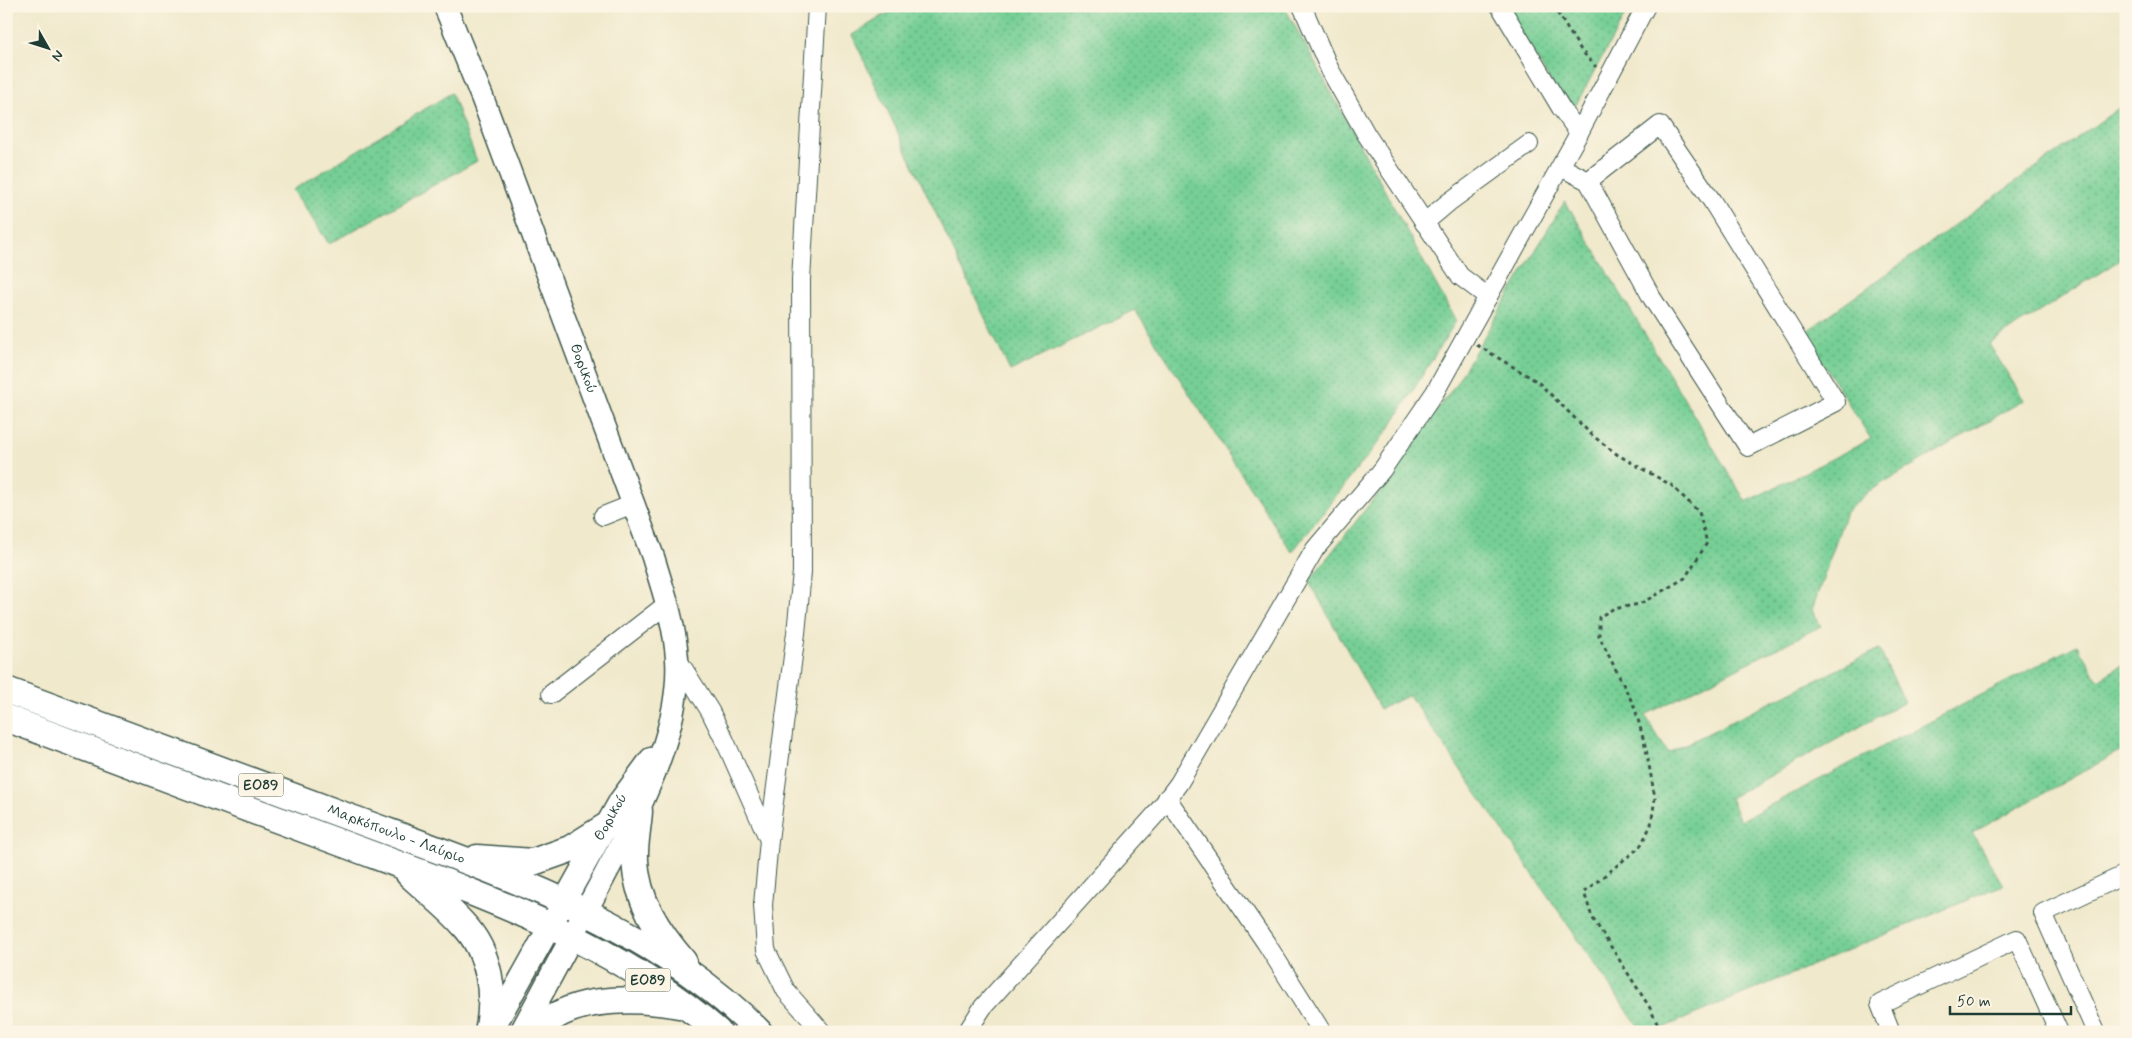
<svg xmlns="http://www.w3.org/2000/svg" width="2132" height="1038" font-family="Mynerve,sans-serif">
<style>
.green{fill:url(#green-dots);stroke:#4a8664}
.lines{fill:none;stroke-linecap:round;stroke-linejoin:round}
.minor-casing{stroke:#3e574b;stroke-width:20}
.major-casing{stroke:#3e574b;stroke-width:25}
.highway-casing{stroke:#3e574b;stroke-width:29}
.path{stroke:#3e574b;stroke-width:3;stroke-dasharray:4 4;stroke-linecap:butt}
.minor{stroke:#fff;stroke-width:18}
.major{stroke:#fff;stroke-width:22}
.highway{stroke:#fff;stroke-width:26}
.labels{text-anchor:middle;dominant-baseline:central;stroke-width:4;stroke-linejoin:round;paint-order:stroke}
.shield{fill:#fcf5e5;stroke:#617469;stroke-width:1}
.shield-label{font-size:14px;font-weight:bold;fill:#1f3d34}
.street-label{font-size:15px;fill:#1f3d34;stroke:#fcf5e5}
</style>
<defs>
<pattern id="green-dots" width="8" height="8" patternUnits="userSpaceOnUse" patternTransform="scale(1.25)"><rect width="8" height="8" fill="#76cf95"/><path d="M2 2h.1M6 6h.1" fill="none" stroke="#60a97a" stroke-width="1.8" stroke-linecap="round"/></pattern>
</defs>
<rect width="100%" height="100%" fill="#fcf5e5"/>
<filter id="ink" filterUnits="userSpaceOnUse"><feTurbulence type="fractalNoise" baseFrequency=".02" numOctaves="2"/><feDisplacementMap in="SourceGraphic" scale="10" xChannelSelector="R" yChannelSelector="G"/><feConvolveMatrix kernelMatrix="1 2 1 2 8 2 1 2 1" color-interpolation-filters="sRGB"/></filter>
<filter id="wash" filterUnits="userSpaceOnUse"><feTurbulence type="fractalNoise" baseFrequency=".0096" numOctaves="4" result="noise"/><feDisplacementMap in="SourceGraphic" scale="20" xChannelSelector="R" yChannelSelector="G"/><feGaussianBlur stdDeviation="1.12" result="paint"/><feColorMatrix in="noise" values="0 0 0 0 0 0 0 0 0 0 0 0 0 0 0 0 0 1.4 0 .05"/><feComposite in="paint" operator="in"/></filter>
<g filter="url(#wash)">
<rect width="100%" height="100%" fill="#f0e9cc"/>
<g class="green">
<polygon points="899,6 1284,6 1456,321 1389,429 1292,552 1135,310 1010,371 852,35"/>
<polygon points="1504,6 1630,6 1571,114"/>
<polygon points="451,93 477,161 329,244 293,190"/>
<polygon points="2126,103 2126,256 1989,344 2024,400 1869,491 1846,512 1812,610 1821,626 1645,715 1668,753 1879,649 1905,702 1730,798 1740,821 2077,645 2098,680 2126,663 2126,748 1972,833 2003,885 1653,1032 1642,1032 1409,695 1380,709 1309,581 1387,482 1457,382 1565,201 1746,502 1871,439 1804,333"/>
</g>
</g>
<g filter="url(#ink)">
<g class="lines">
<defs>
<g id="minor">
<polyline points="817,6 801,280 802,572 796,633 769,840 763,905 766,950 786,991 822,1032"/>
<polyline points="1302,6 1330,70 1366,134 1460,276 1488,297"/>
<polyline points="1500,6 1561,108 1579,133"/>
<polyline points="1561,167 1588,181 1652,298 1748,447 1836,402 1712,201 1660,125 1588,181"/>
<polyline points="1424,223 1449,202 1529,144"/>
<polyline points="603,516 633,504"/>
<polyline points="678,660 710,711 725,741 769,840"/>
<polyline points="551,694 667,604"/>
<polyline points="1167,798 1266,943 1322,1032"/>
<polyline points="967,1032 983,1007 1156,814 1179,783 1315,549 1382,470 1435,392 1579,133 1646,6"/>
<polyline points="1891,1032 1880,1004 2017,939 2059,1032"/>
<polyline points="2096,1032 2043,913 2126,874"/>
</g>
<g id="major">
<path id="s1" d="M445 6 482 97 653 557C663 590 675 624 677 659 682 736 631 826 596 892 571 939 546 985 521 1032"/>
<path id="s2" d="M491 1032 620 801 651 759"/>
</g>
<g id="highway">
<path id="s3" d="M6 690C119 731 231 773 343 815 488 869 648 919 759 1032"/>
<path d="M6 718C118 760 229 802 341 843 472 892 611 938 718 1032"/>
<path d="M639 811C638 827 634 845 635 861 637 900 658 932 683 961"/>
<polyline points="477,858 533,862 570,849 605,827"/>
<path d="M409 874C427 891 447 906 463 924 490 952 496 995 488 1032"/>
<path d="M536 1032C541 1028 546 1022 551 1019 584 996 642 998 679 1005"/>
</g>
</defs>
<use href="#minor" class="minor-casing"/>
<use href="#major" class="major-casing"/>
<use href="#highway" class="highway-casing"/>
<g class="path">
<polyline points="1553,6 1581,50 1596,67"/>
<polyline points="1477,345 1538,382 1593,436 1618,455 1671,485 1699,512 1707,543 1685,578 1640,604 1613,609 1599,617 1599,636 1635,708 1646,749 1655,798 1651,825 1640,847 1584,892 1592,917 1650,1008 1661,1032"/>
</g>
<use href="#minor" class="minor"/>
<use href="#major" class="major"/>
<use href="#highway" class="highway"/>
</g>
</g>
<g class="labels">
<g class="shield">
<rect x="238.5" y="773.5" width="45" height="23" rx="4"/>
<rect x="625.5" y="968.5" width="45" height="23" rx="4"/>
</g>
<g class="shield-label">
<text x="261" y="785">ΕΟ89</text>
<text x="648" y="980">ΕΟ89</text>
</g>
<g class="street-label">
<text stroke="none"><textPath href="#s1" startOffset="388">Θορικού</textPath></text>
<text stroke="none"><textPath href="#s2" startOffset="246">Θορικού</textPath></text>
<text stroke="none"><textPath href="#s3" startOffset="416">Μαρκόπουλο - Λαύριο</textPath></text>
</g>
</g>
<rect width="2132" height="1038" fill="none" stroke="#fcf5e5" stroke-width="25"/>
<g transform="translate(48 48) rotate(129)" stroke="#fcf5e5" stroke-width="4" paint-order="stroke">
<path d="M0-4L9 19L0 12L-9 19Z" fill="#1f3d34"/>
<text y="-8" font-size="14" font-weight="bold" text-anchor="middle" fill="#1f3d34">N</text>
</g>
<path d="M1950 1006v8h121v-8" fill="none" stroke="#1f3d34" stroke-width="2.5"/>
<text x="1957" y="1006" font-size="15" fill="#1f3d34" stroke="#fcf5e5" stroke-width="4" paint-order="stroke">50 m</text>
</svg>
